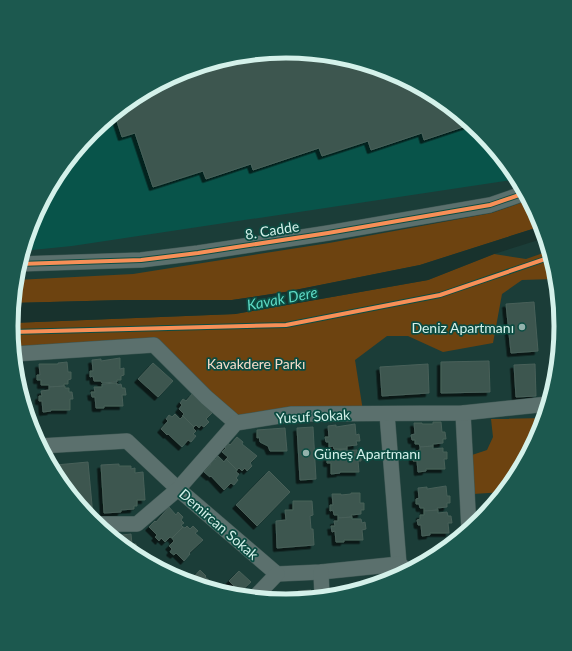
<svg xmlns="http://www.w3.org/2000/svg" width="572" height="651" font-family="Lato,sans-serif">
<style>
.built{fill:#08544a}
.green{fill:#6d4310}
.water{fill:#18322d}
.building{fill:#3e564f;stroke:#486059;filter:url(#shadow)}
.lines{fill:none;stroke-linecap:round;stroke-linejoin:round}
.minor-casing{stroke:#3f5854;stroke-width:16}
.minor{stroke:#5b706d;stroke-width:15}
.cycleway-casing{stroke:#0c4c42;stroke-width:6}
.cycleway{stroke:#f78f57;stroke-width:4}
.poi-dot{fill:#93b2ac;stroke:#0c4c42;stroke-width:1.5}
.labels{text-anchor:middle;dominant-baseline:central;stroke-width:3.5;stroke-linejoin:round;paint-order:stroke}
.street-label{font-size:14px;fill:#d4f1ea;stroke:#0c4c42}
.poi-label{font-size:14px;fill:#d4f1ea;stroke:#0c4c42;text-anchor:end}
.park-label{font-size:14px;fill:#f4dbc8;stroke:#0c4c42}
.water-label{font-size:15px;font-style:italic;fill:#5cd8c3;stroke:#0c4c42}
.rim{fill:none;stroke:#d4f1ea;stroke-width:5}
</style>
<defs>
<filter id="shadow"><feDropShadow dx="-3.5" dy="3.5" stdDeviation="0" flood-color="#0009"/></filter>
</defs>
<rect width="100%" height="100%" fill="#1b3d38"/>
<polygon class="built" points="286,51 340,56 391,72 439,97 481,131 515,173 518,179 72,246 22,251 32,220 57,173 92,131 133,97 181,71 233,56"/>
<g class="green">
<polygon points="529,200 542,226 420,265 285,292 232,300 124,300 13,303 16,280 133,274 329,243 492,213"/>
<polygon points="549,251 556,276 553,279 522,280 502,294 493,343 443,352 408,336 387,336 355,360 363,411 238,420 155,342 13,350 11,323 235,314 428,280 494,254 526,259"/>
<path d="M544 418C536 443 520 471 504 492L473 494 472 455 487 450 493 437 491 419Z"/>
</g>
<polygon class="water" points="542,226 545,238 494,254 428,280 235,314 11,323 13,303 124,300 232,300 285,292 420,265"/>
<g class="building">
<polygon points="286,51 340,56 391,72 439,97 472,124 424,140 422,133 371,150 368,141 322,156 319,148 253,170 251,164 206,179 203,171 153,187 135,133 122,137 114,112 133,97 181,71 233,56"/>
<polygon points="534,302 538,351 511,353 506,304"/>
<polygon points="120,358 120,369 124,368 124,375 121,376 121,380 117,380 117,382 102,383 101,381 94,381 93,376 90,377 90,371 93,371 92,360 101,359 101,361"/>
<polygon points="489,361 490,392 441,393 441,362"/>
<polygon points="67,362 68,372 71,372 71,379 68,380 68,384 64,384 64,386 49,387 49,385 41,385 41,380 37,380 37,375 40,375 39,364 58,364 58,363"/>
<polygon points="153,363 173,381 158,397 138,379"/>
<polygon points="428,364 429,393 382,396 380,367"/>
<polygon points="535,364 536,396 516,397 514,365"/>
<polygon points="117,383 117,385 121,384 122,388 125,388 126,395 122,395 123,406 104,406 104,408 96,408 95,397 92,397 91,392 95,392 94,387 102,387 102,384"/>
<polygon points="65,386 65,388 69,388 69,392 72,392 73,399 70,399 70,410 51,410 51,411 43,412 42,401 39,401 39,396 42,396 41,391 49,390 49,387"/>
<polygon points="193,393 199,399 198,400 213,412 206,419 209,422 204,427 201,425 199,428 196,425 194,427 182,416 184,414 179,409 182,405 180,403 183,399 186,401"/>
<polygon points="175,414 180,419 183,416 194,427 193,428 196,431 193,434 196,436 191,442 188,440 182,447 168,434 167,435 161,429 168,421 166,419 169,415 172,417"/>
<polygon points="433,422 441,422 442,432 445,432 446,439 443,439 443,443 433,444 433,446 420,447 419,444 415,444 415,440 412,440 411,435 415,434 414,423 422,423 422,424 433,424"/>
<polygon points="355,424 356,435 359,434 360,441 356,441 357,445 347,446 347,449 334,449 333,446 329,447 329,442 326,442 325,437 329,437 328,426 336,425 336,427"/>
<polygon points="313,427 316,479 300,480 297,428"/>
<polygon points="285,428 287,451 270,451 268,446 260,442 259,437 257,438 257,430"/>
<polygon points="237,437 243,442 242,444 257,456 250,463 252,466 247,471 245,468 242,471 239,468 237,470 226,459 228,457 222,452 226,448 223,446 227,442 230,445"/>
<polygon points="433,446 433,449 443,448 443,452 447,452 447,459 444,459 445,469 426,469 426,471 418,472 417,461 413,461 413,455 416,455 416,451 420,450 420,447"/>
<polygon points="347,449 347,451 357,450 357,454 361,454 361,461 358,461 359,472 340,472 340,473 331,474 331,463 327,463 327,458 330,458 330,453 334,453 334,450"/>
<polygon points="218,456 224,462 226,459 237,470 236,472 239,474 236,478 238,480 234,485 231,483 224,490 211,476 210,477 204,472 211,464 209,461 213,457 215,460"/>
<polygon points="88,462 93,516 88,516 58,478 56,465"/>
<polygon points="119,464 119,466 131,466 131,469 135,468 135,473 143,472 145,500 137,500 137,506 134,506 134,509 121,510 121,512 104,513 101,465"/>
<polygon points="269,471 290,492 257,526 236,505"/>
<polygon points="446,486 447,496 450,496 450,503 447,503 447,507 437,508 438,510 424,511 424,508 420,508 419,504 416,504 416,499 419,498 418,488 427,487 427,489"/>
<polygon points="351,493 360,493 360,503 364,503 364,510 361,510 361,514 351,515 352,517 338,518 338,515 334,515 333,510 330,511 330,505 333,505 332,494 341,494 341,495 351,494"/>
<polygon points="293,501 312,501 313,515 310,516 311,529 313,529 314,545 277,548 276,521 286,520 285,510 293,510"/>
<polygon points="169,507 176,515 178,512 183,517 181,520 184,523 181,525 183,527 172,538 170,537 165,542 161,538 159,541 155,537 157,535 149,527 155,521 156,522"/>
<polygon points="481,508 491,508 479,521 478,513"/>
<polygon points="438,510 438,513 447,512 448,516 451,516 452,523 448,523 449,533 430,533 430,535 422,536 421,525 418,525 417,520 420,519 420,515 424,515 424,511"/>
<polygon points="352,517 352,519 361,519 362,523 365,522 366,529 362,530 363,540 344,540 344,542 336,542 335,531 332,532 331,526 335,526 334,521 338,521 338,518"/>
<polygon points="187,526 190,529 193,526 198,531 195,533 203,540 189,553 190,554 184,561 176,553 174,555 170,552 172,549 169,546 174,541 172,538 183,527 185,528"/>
<polygon points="112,534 113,536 131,534 132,544 136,544 136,550 133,551 133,554 109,535"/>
<polygon points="200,570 206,576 205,577 220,589 218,591 189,582 187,579 190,575 193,578"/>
<polygon points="239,571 251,582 240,592 229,581"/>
<polygon points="363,588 339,595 332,596 332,589"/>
<polygon points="311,590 311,598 298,599 298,591"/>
</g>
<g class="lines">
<defs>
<g id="minor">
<polyline points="19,264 141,260 198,253 328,233 490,205 525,193"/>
<polyline points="14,354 154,345 206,397 236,423"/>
<polyline points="463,413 469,530"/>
<polyline points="387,414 399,564"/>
<polyline points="40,446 127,441 178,489 277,574 321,572 399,564 408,571"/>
<polyline points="97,524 137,524 178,489 236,423 292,414 463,413 548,404"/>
<polyline points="321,572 322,597"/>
<polyline points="255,597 277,574"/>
</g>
</defs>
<use href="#minor" class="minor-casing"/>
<use href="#minor" class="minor"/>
<defs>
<g id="cycleway">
<polyline points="19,264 141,260 198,253 328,233 490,205 525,193"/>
<polyline points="12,332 286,325 440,295 551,257"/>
</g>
</defs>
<use href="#cycleway" class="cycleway-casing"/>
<use href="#cycleway" class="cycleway"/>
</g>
<g class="poi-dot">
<circle cx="522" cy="327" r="4"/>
<circle cx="306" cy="453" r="4"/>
</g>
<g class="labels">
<g class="street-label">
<text transform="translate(272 230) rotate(-9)">8. Cadde</text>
<text transform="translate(313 416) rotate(-3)">Yusuf Sokak</text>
<text transform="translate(219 524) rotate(41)">Demircan Sokak</text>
</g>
<g class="poi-label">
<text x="514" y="327">Deniz Apartmanı</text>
<text x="314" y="453" text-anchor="start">Güneş Apartmanı</text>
</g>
<g class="park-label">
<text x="256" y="363">Kavakdere Parkı</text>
</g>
<g class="water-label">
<text transform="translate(282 298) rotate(-11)">Kavak Dere</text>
</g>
</g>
<path d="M0 0H572V651H0ZM18 326a268 268 0 1 1 536 0a268 268 0 1 1-536 0Z" fill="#1c594f" fill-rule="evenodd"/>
<path class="rim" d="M18 326a268 268 0 1 1 536 0a268 268 0 1 1-536 0Z"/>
</svg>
